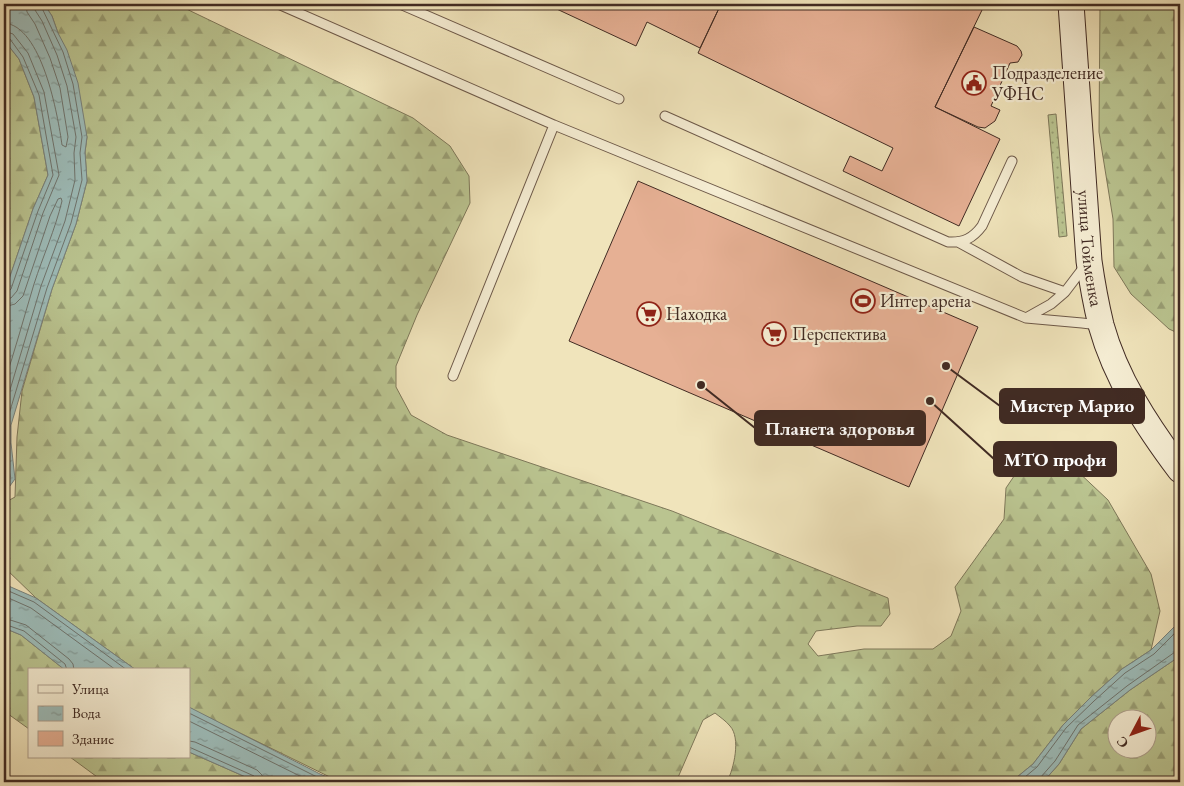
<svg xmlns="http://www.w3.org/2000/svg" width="1184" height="786" font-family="'EB Garamond',serif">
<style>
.grass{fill:url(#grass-dots);stroke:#7e785a}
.forest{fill:url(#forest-firs);stroke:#7e785a;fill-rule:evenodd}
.water{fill:url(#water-ripples);stroke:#78827d}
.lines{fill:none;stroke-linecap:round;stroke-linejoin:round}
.shore{stroke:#6f746e;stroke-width:1}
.building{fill:#e6b094;stroke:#412b23}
.lane-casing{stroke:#6d5949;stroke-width:11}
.secondary-casing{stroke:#412b23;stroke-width:27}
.lane{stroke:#f5edd3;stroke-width:9}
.secondary{stroke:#f5edd3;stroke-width:25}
.labels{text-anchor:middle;stroke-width:4.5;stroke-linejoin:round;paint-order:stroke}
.poi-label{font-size:18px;fill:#412b23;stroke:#f5edd3;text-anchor:start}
.street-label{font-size:18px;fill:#412b23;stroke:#f5edd3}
.leader{fill:none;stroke:#412b23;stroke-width:2}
.callout-dot{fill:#412b23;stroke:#f5edd3;stroke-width:2}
.callout{fill:#412b23;stroke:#412b23;stroke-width:2}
.callout-label{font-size:19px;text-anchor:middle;font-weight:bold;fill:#fff}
</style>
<defs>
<pattern id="grass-dots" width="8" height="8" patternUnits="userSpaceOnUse" patternTransform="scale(1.25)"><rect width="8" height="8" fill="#bac490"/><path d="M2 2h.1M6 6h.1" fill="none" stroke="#999f75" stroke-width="1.8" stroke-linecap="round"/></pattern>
<pattern id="forest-firs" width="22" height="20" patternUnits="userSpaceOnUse" patternTransform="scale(1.25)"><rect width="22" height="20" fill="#bac490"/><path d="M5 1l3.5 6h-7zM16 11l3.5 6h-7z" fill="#999f75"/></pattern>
<pattern id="water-ripples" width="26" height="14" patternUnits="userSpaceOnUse" patternTransform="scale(1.25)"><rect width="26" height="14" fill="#9dbcb9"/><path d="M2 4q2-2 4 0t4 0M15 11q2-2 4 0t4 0" fill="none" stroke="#829996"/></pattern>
</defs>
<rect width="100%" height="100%" fill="#f0e4bb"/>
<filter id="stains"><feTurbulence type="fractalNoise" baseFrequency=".004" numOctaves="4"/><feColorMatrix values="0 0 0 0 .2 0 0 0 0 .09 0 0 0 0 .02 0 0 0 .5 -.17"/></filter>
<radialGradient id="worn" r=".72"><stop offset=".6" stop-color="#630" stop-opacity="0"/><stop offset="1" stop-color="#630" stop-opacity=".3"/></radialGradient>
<path class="grass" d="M 1056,114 L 1067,236 L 1059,237 L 1048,115 Z"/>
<path class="forest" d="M 44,4 L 176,4 L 413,118 L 450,146 L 469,176 L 470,203 L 417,315 L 396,366 L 396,387 L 411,415 L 447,435 L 672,511 L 888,598 L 890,614 L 881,626 L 857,626 L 816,631 L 808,644 L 818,656 L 864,649 L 933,649 L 951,636 L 961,611 L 955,587 L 1004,519 L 1006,488 L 1027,457 L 1057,452 L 1108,500 L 1151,574 L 1160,611 L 1151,650 L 1122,669 L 1091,697 L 1063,725 L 1033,764 L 1011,782 L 727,782 C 734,768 741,738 730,726 C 726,721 720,717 715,713 L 703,720 L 676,782 L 340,782 L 195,711 L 189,707 L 189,670 L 136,670 L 36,598 L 4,567 L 4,503 L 15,497 L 17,437 L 22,391 L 52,289 L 76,224 L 87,181 L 85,152 L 87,137 L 58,33 L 52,16 Z
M 1100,4 L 1180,4 L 1180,334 L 1169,329 L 1131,294 L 1114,267 L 1113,219 L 1099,132 Z
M 4,40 L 19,59 L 34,97 L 48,175 L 33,209 L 4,294 Z
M 4,628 L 21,635 L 65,670 L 29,670 L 29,729 L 4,711 Z
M 1177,658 L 1180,658 L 1180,782 L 1043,782 L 1059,764 L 1081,729 L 1130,690 ZM 1116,718 L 1146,718 L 1146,748 L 1116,748 Z
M 189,752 L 257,782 L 104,782 L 70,757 L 189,757 Z"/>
<path class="water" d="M 4,4 L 44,4 L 52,16 L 58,33 L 67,50 L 78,83 L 87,137 L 85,152 L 87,181 L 76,224 L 52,289 L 11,425 L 11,443 L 15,479 L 4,494 L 4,294 L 33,209 L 48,175 L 34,97 L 19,59 L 4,40 Z
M 4,584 L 36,598 L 136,670 L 65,670 L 21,635 L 4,628 Z
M 1180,621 L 1180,654 L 1177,658 L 1130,690 L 1081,729 L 1059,764 L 1043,782 L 1011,782 L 1033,764 L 1063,725 L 1091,697 L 1122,669 L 1151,650 Z
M 189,707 L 320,774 L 340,782 L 257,782 L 189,752 Z"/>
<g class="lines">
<path class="shore" d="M 4,23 C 42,25 58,116 62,145 L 66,147 L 68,137 L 60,88 L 50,58 L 35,24 L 27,12 L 26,4
M 4,31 L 13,34 L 28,53 L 44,92 L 59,175 L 43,213 L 17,291 L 11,298 L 4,299
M 4,37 L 10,39 L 23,57 L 39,95 L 53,175 L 38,211 L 11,289 L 8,292 L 4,293
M 4,307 L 15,304 L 23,296 L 50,216 L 58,199 L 61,198 L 62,201 C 55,230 43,256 34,284 C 24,317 15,351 4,383
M 4,410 L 41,286 L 65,221 L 75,180 L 74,153 L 76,137 L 67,86 L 57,55 L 42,21 L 35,10 L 34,4
M 4,486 L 10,477 L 6,443 L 6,424 L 47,288 L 71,223 L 82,180 L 80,153 L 82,137 L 73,84 L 63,52 L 40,4
M 4,589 L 34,602 L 127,670
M 4,596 L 31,608 L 116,670
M 4,618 L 26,625 L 69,659 L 73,664 L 74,670
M 4,624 L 24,631 L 65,664 L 67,670
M 189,713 L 327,782
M 189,721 L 312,782
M 189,741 L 195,742 L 257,770 L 262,775 L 263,782
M 189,747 L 254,776 L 257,782
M 1019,782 L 1037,767 L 1066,728 L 1094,701 L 1125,673 L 1154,654 L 1180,628
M 1040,782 L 1040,778 L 1055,761 L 1078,725 L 1127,686 L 1175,652 L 1180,651"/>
</g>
<path class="building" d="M 546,4 L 721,4 L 700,48 L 647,22 L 636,46 Z
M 721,4 L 961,4 L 966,6 L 967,4 L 974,4 L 983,8 L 935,107 L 1000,139 L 959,226 L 843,171 L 850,156 L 882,171 L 893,148 L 698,53 Z
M 974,27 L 1017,46 L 1021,51 L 1022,55 L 1018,62 L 1010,63 L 991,106 L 1000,110 L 995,121 L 985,128 L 978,127 L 935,107 Z
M 638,181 L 978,327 L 909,487 L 569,341 Z"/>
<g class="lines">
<g class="lane-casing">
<path id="lane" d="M 278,4 L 554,125 L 1026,318 L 1082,323 L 1099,325
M 400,4 L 619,99
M 665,116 L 948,242 C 964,243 973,238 982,226 L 1012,161
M 958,242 L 1022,277 L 1065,292
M 1026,318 L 1051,304 L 1065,292 L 1084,267
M 453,376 L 554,125"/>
</g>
<g class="secondary-casing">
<g id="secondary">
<path id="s1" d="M 1071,4 L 1089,261 C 1092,282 1096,304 1101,325 C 1116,379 1147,426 1180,470"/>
</g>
</g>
<use href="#lane" class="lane"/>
<use href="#secondary" class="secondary"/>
</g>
<defs>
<g id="civic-ring" transform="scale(1.25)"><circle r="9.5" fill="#f5edd3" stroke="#8f2418" stroke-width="1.5"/><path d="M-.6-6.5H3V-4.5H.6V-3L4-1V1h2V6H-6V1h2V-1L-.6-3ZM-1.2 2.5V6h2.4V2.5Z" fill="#8f2418"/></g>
<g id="stadium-ring" transform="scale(1.25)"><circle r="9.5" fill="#f5edd3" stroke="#8f2418" stroke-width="1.5"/><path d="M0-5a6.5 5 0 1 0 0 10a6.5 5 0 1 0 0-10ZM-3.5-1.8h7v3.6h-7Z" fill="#8f2418"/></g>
<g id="supermarket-ring" transform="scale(1.25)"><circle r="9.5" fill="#f5edd3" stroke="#8f2418" stroke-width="1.5"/><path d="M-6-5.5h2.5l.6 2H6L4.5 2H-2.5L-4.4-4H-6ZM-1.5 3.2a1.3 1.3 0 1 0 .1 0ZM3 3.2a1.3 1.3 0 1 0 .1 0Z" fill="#8f2418"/></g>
</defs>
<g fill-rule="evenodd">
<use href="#civic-ring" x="974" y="83"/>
<use href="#stadium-ring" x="863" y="301"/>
<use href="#supermarket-ring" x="649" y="314"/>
<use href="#supermarket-ring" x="774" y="334"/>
</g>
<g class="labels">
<g class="poi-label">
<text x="992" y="79">Подразделение<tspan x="992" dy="21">УФНС</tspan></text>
<text x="880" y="307">Интер арена</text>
<text x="666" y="320">Находка</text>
<text x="792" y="340">Перспектива</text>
</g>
<g class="street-label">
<text dy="6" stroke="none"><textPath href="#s1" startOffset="245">улица Тойменка</textPath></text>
</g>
</g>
<path class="leader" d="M946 366L1000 406M701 385L755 428M930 401L994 459"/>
<g class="callout-dot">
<circle cx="946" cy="366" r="5"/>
<circle cx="701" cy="385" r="5"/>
<circle cx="930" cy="401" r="5"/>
</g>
<g class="callout">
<rect x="1000" y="389" width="144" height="34" rx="5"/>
<rect x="755" y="411" width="170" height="34" rx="5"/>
<rect x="994" y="442" width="122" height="34" rx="5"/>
</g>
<g class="callout-label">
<text x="1072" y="412">Мистер Марио</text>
<text x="840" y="435">Планета здоровья</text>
<text x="1055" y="466">МТО профи</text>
</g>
<rect width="1184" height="786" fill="none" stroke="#f0e4bb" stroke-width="20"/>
<rect x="5" y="5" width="1174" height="776" fill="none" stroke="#412b23" stroke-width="2.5"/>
<rect x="10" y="10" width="1164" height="766" fill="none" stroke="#412b23"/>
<rect x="28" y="668" width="162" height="90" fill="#f5edd3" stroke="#ad9f8d"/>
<rect x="38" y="685" width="25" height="8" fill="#f5edd3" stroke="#ad9f8d"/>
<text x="72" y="694" font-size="15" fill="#412b23">Улица</text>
<rect x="38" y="706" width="25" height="15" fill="url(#water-ripples)" stroke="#ad9f8d"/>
<text x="72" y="718" font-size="15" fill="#412b23">Вода</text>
<rect x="38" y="731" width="25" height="15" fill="#e6b094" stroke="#ad9f8d"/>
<text x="72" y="744" font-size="15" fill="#412b23">Здание</text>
<g transform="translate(1132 734) rotate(229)"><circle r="24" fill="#f5edd3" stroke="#ad9f8d"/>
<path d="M0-4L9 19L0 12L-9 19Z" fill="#8f2418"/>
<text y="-8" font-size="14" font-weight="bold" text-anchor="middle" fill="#412b23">С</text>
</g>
<rect width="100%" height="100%" filter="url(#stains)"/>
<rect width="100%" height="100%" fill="url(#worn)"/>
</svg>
